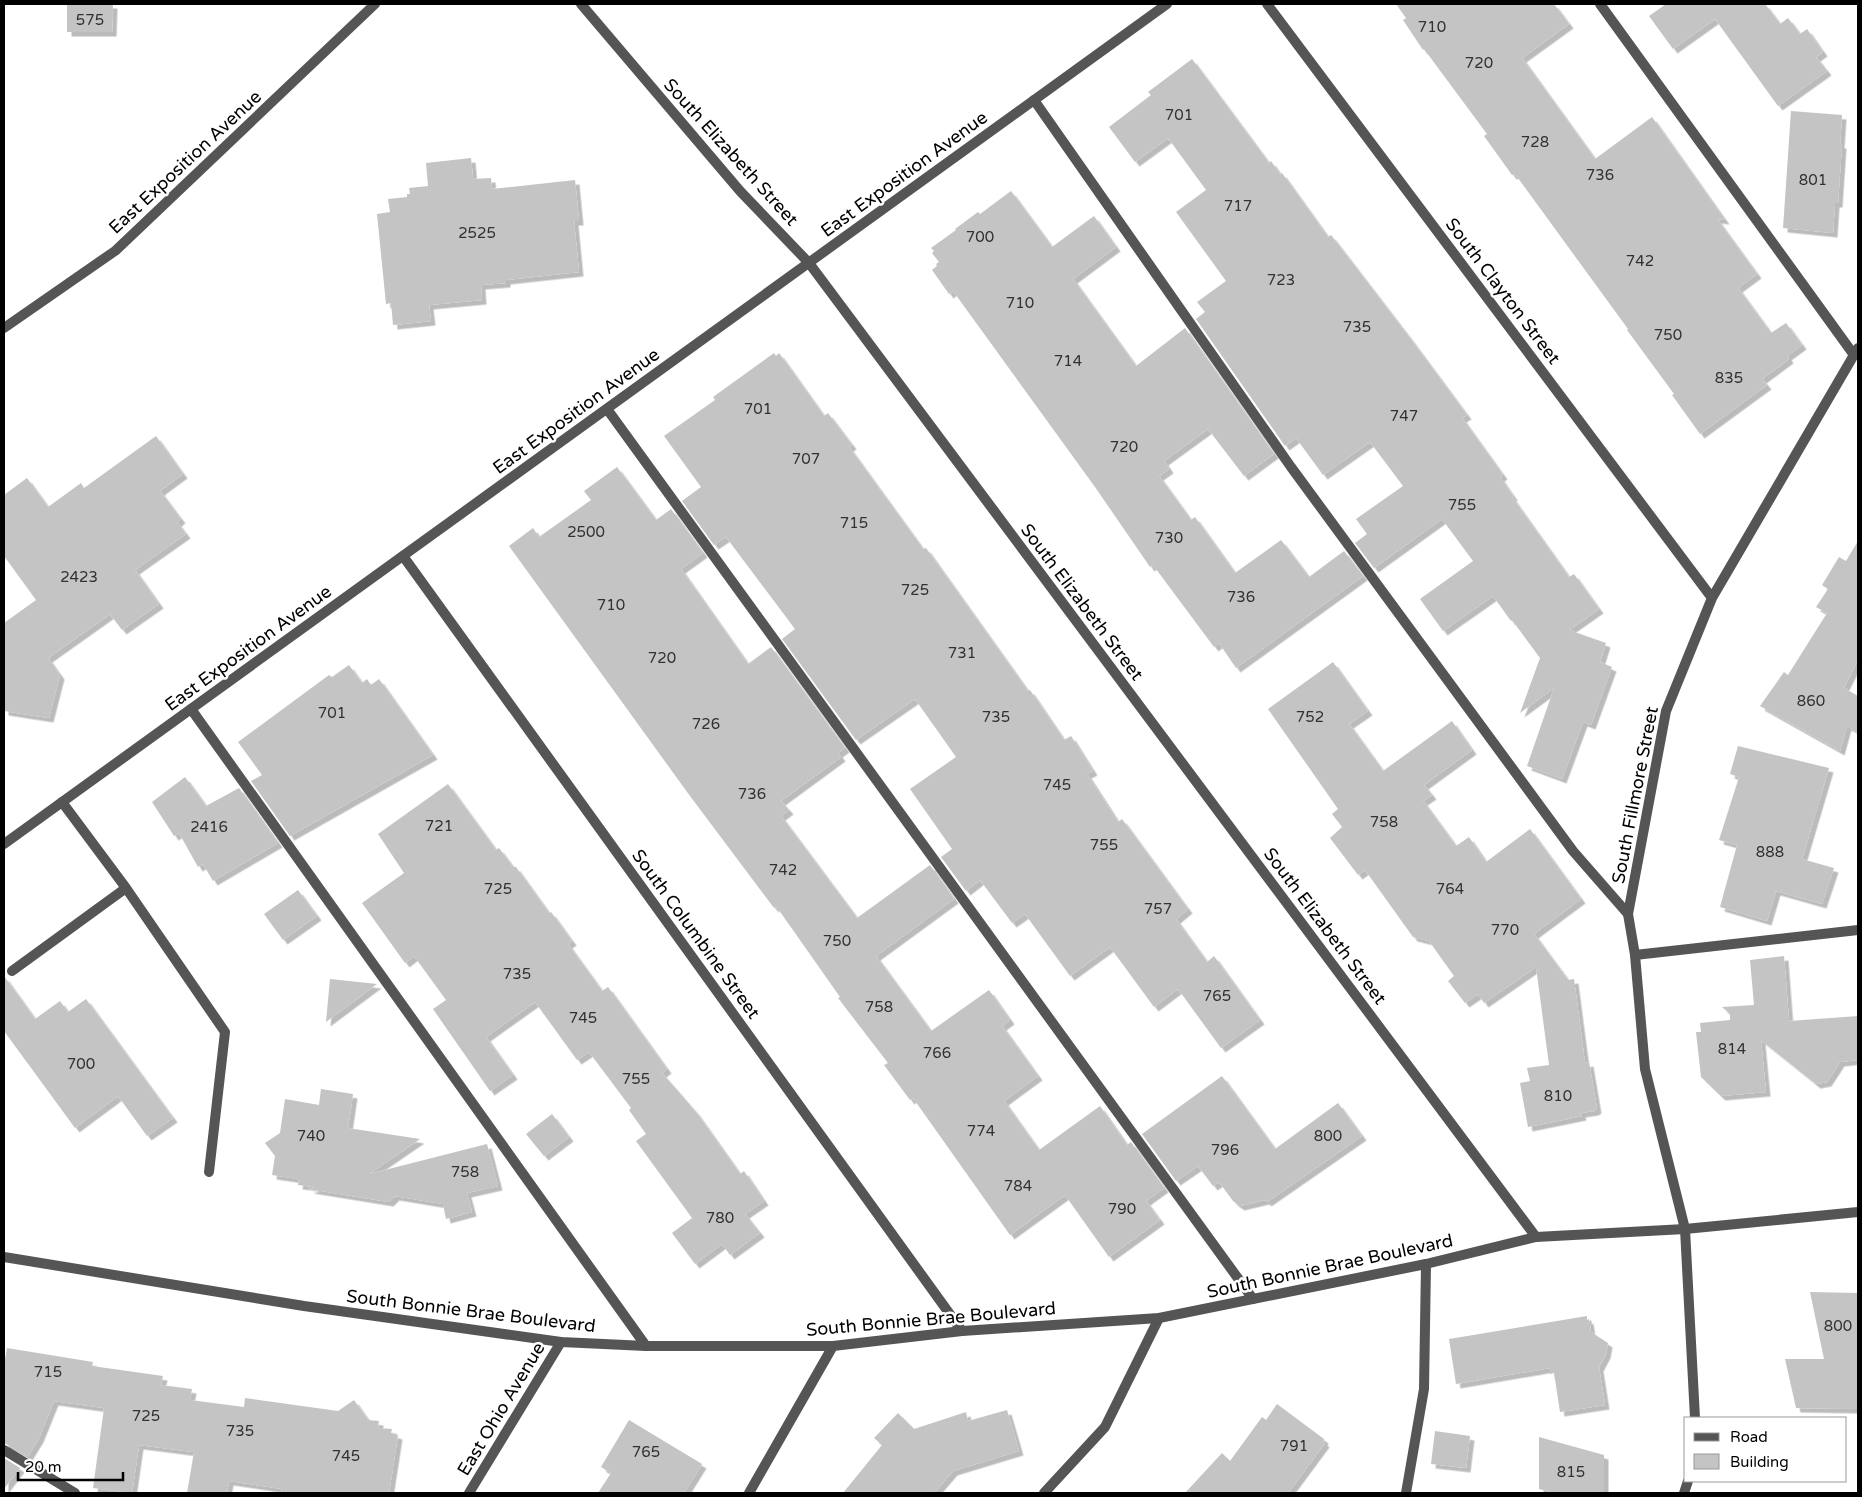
<svg xmlns="http://www.w3.org/2000/svg" width="1862" height="1497" font-family="'Varela Round',sans-serif">
<style>
.building{fill:#c4c4c4;filter:url(#shadow)}
.lines{fill:none;stroke-linecap:round;stroke-linejoin:round}
.service{stroke:#555;stroke-width:10}
.minor{stroke:#555;stroke-width:10}
.tertiary{stroke:#555;stroke-width:10}
.labels{text-anchor:middle;stroke-width:5;stroke-linejoin:round;paint-order:stroke}
.number-label{font-size:15px;fill:#313131}
.street-label{font-size:18px;fill:#000;stroke:#fff}
</style>
<defs>
<filter id="shadow"><feDropShadow dx="4.5" dy="4.5" stdDeviation="0" flood-color="#0004"/></filter>
</defs>
<rect width="100%" height="100%" fill="#fff"/>
<path class="building" d="M 67,4 L 113,4 L 112,32 L 67,32 Z
M 1396,4 L 1554,4 L 1569,24 L 1522,58 L 1595,159 L 1652,117 L 1725,220 L 1717,219 L 1757,274 L 1738,288 L 1771,333 L 1786,323 L 1802,345 L 1787,356 L 1789,359 L 1762,379 L 1767,385 L 1700,434 L 1672,395 L 1674,394 L 1627,330 L 1628,329 L 1515,174 L 1512,175 L 1484,136 L 1487,134 L 1424,49 L 1423,50 L 1403,20 L 1406,18 Z
M 1666,4 L 1765,4 L 1780,24 L 1788,18 L 1800,34 L 1807,29 L 1823,52 L 1816,57 L 1827,71 L 1778,106 L 1715,19 L 1673,49 L 1649,16 Z
M 1192,59 L 1269,163 L 1271,161 L 1280,174 L 1282,173 L 1328,237 L 1331,235 L 1410,338 L 1467,415 L 1462,418 L 1503,475 L 1500,477 L 1513,496 L 1512,497 L 1569,577 L 1574,574 L 1599,609 L 1569,630 L 1606,643 L 1600,662 L 1612,667 L 1591,725 L 1583,722 L 1562,779 L 1527,766 L 1554,688 L 1520,713 L 1540,658 L 1512,620 L 1511,621 L 1493,596 L 1443,631 L 1420,599 L 1473,561 L 1442,519 L 1374,568 L 1355,543 L 1367,534 L 1356,519 L 1403,486 L 1370,442 L 1323,475 L 1296,438 L 1285,446 L 1196,319 L 1205,312 L 1197,302 L 1226,281 L 1176,212 L 1206,190 L 1168,138 L 1135,162 L 1109,127 L 1151,95 L 1148,92 Z
M 1791,111 L 1842,115 L 1840,144 L 1842,144 L 1838,203 L 1835,203 L 1833,233 L 1783,228 Z
M 471,158 L 473,179 L 491,178 L 492,189 L 575,180 L 579,221 L 574,221 L 579,272 L 506,280 L 506,283 L 481,285 L 482,300 L 429,305 L 431,321 L 393,325 L 391,303 L 386,304 L 377,214 L 390,212 L 388,199 L 407,197 L 407,194 L 410,194 L 409,188 L 428,186 L 426,163 Z
M 1011,191 L 1052,247 L 1094,216 L 1116,247 L 1073,279 L 1136,366 L 1185,328 L 1274,454 L 1244,476 L 1208,429 L 1164,461 L 1169,469 L 1159,476 L 1191,520 L 1195,517 L 1235,573 L 1281,540 L 1309,577 L 1344,551 L 1363,576 L 1236,668 L 1219,643 L 1214,647 L 1153,565 L 1150,567 L 1095,487 L 953,291 L 949,294 L 932,270 L 937,266 L 936,264 L 939,262 L 932,253 L 934,251 L 931,248 L 956,230 L 955,229 L 978,212 L 980,214 Z
M 774,353 L 776,356 L 779,353 L 824,416 L 828,413 L 852,445 L 849,447 L 923,549 L 926,548 L 1028,691 L 1030,690 L 1064,740 L 1071,736 L 1093,771 L 1087,774 L 1118,822 L 1122,819 L 1188,909 L 1176,919 L 1207,962 L 1214,956 L 1260,1020 L 1221,1048 L 1178,989 L 1154,1007 L 1110,947 L 1070,976 L 1025,914 L 1012,923 L 980,880 L 966,891 L 941,857 L 952,849 L 910,789 L 956,757 L 915,699 L 856,740 L 782,639 L 795,629 L 726,537 L 714,545 L 682,501 L 701,487 L 664,436 L 715,400 L 713,397 Z
M 156,436 L 183,474 L 160,491 L 181,519 L 177,522 L 186,534 L 135,570 L 159,604 L 122,630 L 110,614 L 48,658 L 60,675 L 49,718 L 4,711 L 4,623 L 36,600 L 4,556 L 4,495 L 27,478 L 48,507 L 81,483 L 84,488 Z
M 617,467 L 656,520 L 671,509 L 703,553 L 681,569 L 748,664 L 771,647 L 845,748 L 838,753 L 841,757 L 781,801 L 789,810 L 781,816 L 857,918 L 930,865 L 954,899 L 876,956 L 931,1031 L 989,990 L 1010,1020 L 1002,1026 L 1038,1076 L 1004,1101 L 1039,1150 L 1100,1106 L 1127,1145 L 1131,1142 L 1164,1188 L 1146,1201 L 1160,1220 L 1109,1257 L 1065,1195 L 1010,1235 L 913,1098 L 910,1100 L 884,1065 L 888,1063 L 838,998 L 840,997 L 776,906 L 774,908 L 690,796 L 509,546 L 533,528 L 539,537 L 591,500 L 584,491 Z
M 1858,541 L 1858,660 L 1844,688 L 1858,696 L 1858,732 L 1847,726 L 1840,751 L 1760,706 L 1784,672 L 1788,675 L 1827,613 L 1816,607 L 1828,589 L 1822,585 L 1839,557 L 1846,561 Z
M 1333,662 L 1368,711 L 1349,724 L 1383,771 L 1452,721 L 1472,750 L 1424,785 L 1432,795 L 1423,801 L 1456,846 L 1469,837 L 1486,862 L 1530,829 L 1581,899 L 1534,934 L 1568,980 L 1574,979 L 1585,1063 L 1589,1062 L 1597,1109 L 1594,1111 L 1581,1113 L 1582,1116 L 1528,1127 L 1520,1083 L 1530,1081 L 1527,1068 L 1549,1065 L 1536,967 L 1484,1003 L 1478,994 L 1465,1003 L 1448,981 L 1454,976 L 1429,941 L 1413,937 L 1365,870 L 1358,875 L 1330,838 L 1342,827 L 1332,814 L 1338,809 L 1268,709 Z
M 349,665 L 362,683 L 367,679 L 371,685 L 379,679 L 433,755 L 290,836 L 251,781 L 262,775 L 238,742 L 329,675 L 332,677 Z
M 1738,746 L 1829,768 L 1802,859 L 1834,868 L 1822,904 L 1776,891 L 1767,921 L 1720,907 L 1737,845 L 1719,840 L 1739,777 L 1730,774 Z
M 185,777 L 206,806 L 239,788 L 278,843 L 213,881 L 203,864 L 198,867 L 179,833 L 174,836 L 152,802 Z
M 448,784 L 496,850 L 499,848 L 513,867 L 516,867 L 549,913 L 551,912 L 572,941 L 568,944 L 602,991 L 608,987 L 667,1069 L 662,1073 L 696,1112 L 740,1174 L 744,1171 L 764,1201 L 745,1214 L 760,1233 L 730,1255 L 722,1244 L 695,1264 L 672,1233 L 692,1218 L 636,1141 L 646,1134 L 629,1110 L 631,1108 L 589,1052 L 577,1060 L 535,1002 L 486,1037 L 513,1075 L 490,1091 L 433,1009 L 446,1000 L 414,956 L 405,963 L 362,903 L 404,873 L 378,834 Z
M 298,890 L 317,916 L 283,940 L 264,914 Z
M 1784,956 L 1789,1021 L 1858,1016 L 1858,1060 L 1840,1062 L 1827,1082 L 1816,1084 L 1761,1040 L 1766,1092 L 1721,1096 L 1701,1077 L 1696,1032 L 1701,1032 L 1700,1023 L 1730,1020 L 1730,1014 L 1722,1007 L 1754,1005 L 1750,960 Z
M 4,976 L 35,1019 L 60,1001 L 68,1012 L 86,999 L 173,1118 L 147,1136 L 118,1096 L 75,1128 L 4,1031 Z
M 330,979 L 377,984 L 326,1022 Z
M 1222,1076 L 1275,1149 L 1338,1103 L 1362,1136 L 1267,1202 L 1265,1200 L 1240,1206 L 1233,1201 L 1219,1182 L 1213,1186 L 1198,1166 L 1176,1181 L 1142,1134 Z
M 321,1089 L 353,1094 L 348,1128 L 420,1139 L 369,1174 L 487,1144 L 498,1186 L 467,1193 L 472,1212 L 446,1219 L 443,1204 L 395,1196 L 389,1202 L 309,1189 L 315,1187 L 298,1185 L 299,1179 L 272,1175 L 275,1156 L 265,1143 L 280,1133 L 285,1099 L 319,1105 Z
M 552,1114 L 569,1137 L 544,1156 L 526,1134 Z
M 1810,1292 L 1858,1293 L 1858,1409 L 1796,1408 L 1785,1359 L 1824,1359 Z
M 1587,1316 L 1587,1320 L 1589,1319 L 1591,1332 L 1608,1343 L 1606,1354 L 1599,1367 L 1605,1405 L 1560,1412 L 1554,1373 L 1550,1374 L 1550,1368 L 1456,1384 L 1449,1339 Z
M 7,1348 L 93,1362 L 92,1366 L 163,1376 L 161,1385 L 192,1389 L 190,1400 L 244,1407 L 245,1398 L 338,1411 L 354,1400 L 368,1420 L 379,1421 L 378,1428 L 392,1429 L 391,1433 L 398,1435 L 389,1493 L 281,1493 L 282,1489 L 229,1481 L 227,1493 L 187,1493 L 194,1452 L 139,1445 L 132,1493 L 93,1488 L 104,1408 L 54,1401 L 39,1438 L 28,1456 L 4,1443 L 4,1366 Z
M 1277,1404 L 1324,1439 L 1323,1441 L 1325,1443 L 1288,1493 L 1185,1493 L 1222,1453 L 1230,1461 L 1262,1417 L 1266,1420 Z
M 1007,1410 L 1019,1451 L 953,1471 L 934,1493 L 843,1493 L 882,1445 L 874,1438 L 898,1413 L 914,1429 L 966,1412 L 968,1421 Z
M 629,1420 L 702,1464 L 684,1493 L 598,1493 L 611,1473 L 601,1467 Z
M 1435,1431 L 1470,1436 L 1466,1468 L 1431,1464 Z
M 1539,1437 L 1604,1455 L 1604,1493 L 1555,1493 L 1539,1489 Z
M 4,1458 L 20,1468 L 4,1489 Z"/>
<g class="lines">
<path class="service" d="M 1600,4 L 1854,355
M 1034,100 L 1291,467 L 1573,851 L 1628,914
M 607,409 L 1253,1299
M 191,709 L 646,1346
M 62,802 L 126,888 L 225,1032 L 209,1172
M 1635,955 L 1858,930
M 12,971 L 126,888
M 4,1450 L 75,1493
M 749,1493 L 833,1346
M 1406,1493 L 1424,1389 L 1426,1264"/>
<path class="minor" d="M 581,4 L 740,191 L 809,263 L 1536,1237
M 1267,4 L 1712,598
M 4,328 L 115,251 L 375,4
M 403,556 L 962,1331
M 1695,1418 L 1685,1229 L 1645,1069 L 1635,955 L 1628,914 L 1666,711 L 1712,598 L 1858,348
M 469,1493 L 561,1342
M 1044,1493 L 1105,1427 L 1159,1318
M 1684,1493 L 1688,1481"/>
<path class="tertiary" d="M 4,844 L 1167,4
M 4,1257 L 304,1306 L 561,1342 L 646,1346 L 833,1346 L 962,1331 L 1159,1318 L 1426,1264 L 1536,1237 L 1685,1229 L 1858,1212"/>
</g>
<g class="labels">
<g class="number-label">
<text x="90" y="25">575</text>
<text x="1432" y="32">710</text>
<text x="1479" y="68">720</text>
<text x="1179" y="120">701</text>
<text x="1535" y="147">728</text>
<text x="1600" y="180">736</text>
<text x="1813" y="185">801</text>
<text x="1238" y="211">717</text>
<text x="477" y="238">2525</text>
<text x="980" y="242">700</text>
<text x="1640" y="266">742</text>
<text x="1281" y="285">723</text>
<text x="1020" y="308">710</text>
<text x="1357" y="332">735</text>
<text x="1668" y="340">750</text>
<text x="1068" y="366">714</text>
<text x="1729" y="383">835</text>
<text x="758" y="414">701</text>
<text x="1404" y="421">747</text>
<text x="1124" y="452">720</text>
<text x="806" y="464">707</text>
<text x="1462" y="510">755</text>
<text x="854" y="528">715</text>
<text x="586" y="537">2500</text>
<text x="1169" y="543">730</text>
<text x="79" y="582">2423</text>
<text x="915" y="595">725</text>
<text x="1241" y="602">736</text>
<text x="611" y="610">710</text>
<text x="962" y="658">731</text>
<text x="662" y="663">720</text>
<text x="1811" y="706">860</text>
<text x="332" y="718">701</text>
<text x="996" y="722">735</text>
<text x="1310" y="722">752</text>
<text x="706" y="729">726</text>
<text x="1057" y="790">745</text>
<text x="752" y="799">736</text>
<text x="1384" y="827">758</text>
<text x="439" y="831">721</text>
<text x="209" y="832">2416</text>
<text x="1104" y="850">755</text>
<text x="1770" y="857">888</text>
<text x="783" y="875">742</text>
<text x="498" y="894">725</text>
<text x="1450" y="894">764</text>
<text x="1158" y="914">757</text>
<text x="1505" y="935">770</text>
<text x="837" y="946">750</text>
<text x="517" y="979">735</text>
<text x="1217" y="1001">765</text>
<text x="879" y="1012">758</text>
<text x="583" y="1023">745</text>
<text x="1732" y="1054">814</text>
<text x="937" y="1058">766</text>
<text x="81" y="1069">700</text>
<text x="636" y="1084">755</text>
<text x="1558" y="1101">810</text>
<text x="981" y="1136">774</text>
<text x="311" y="1141">740</text>
<text x="1328" y="1141">800</text>
<text x="1225" y="1155">796</text>
<text x="465" y="1177">758</text>
<text x="1018" y="1191">784</text>
<text x="1122" y="1214">790</text>
<text x="720" y="1223">780</text>
<text x="1838" y="1331">800</text>
<text x="48" y="1377">715</text>
<text x="146" y="1421">725</text>
<text x="240" y="1436">735</text>
<text x="1294" y="1451">791</text>
<text x="646" y="1457">765</text>
<text x="346" y="1461">745</text>
<text x="1571" y="1477">815</text>
</g>
<g class="street-label">
<text transform="translate(731 152) rotate(48)" y="6">South Elizabeth Street</text>
<text transform="translate(185 162) rotate(-43)" y="6">East Exposition Avenue</text>
<text transform="translate(904 174) rotate(-36)" y="6">East Exposition Avenue</text>
<text transform="translate(1503 291) rotate(53)" y="6">South Clayton Street</text>
<text transform="translate(576 411) rotate(-36)" y="6">East Exposition Avenue</text>
<text transform="translate(1082 602) rotate(53)" y="6">South Elizabeth Street</text>
<text transform="translate(248 648) rotate(-36)" y="6">East Exposition Avenue</text>
<text transform="translate(1635 795) rotate(-79)" y="6">South Fillmore Street</text>
<text transform="translate(1325 926) rotate(53)" y="6">South Elizabeth Street</text>
<text transform="translate(696 934) rotate(54)" y="6">South Columbine Street</text>
<text transform="translate(1330 1266) rotate(-12)" y="6">South Bonnie Brae Boulevard</text>
<text transform="translate(471 1311) rotate(7)" y="6">South Bonnie Brae Boulevard</text>
<text transform="translate(931 1319) rotate(-5)" y="6">South Bonnie Brae Boulevard</text>
<text transform="translate(501 1409) rotate(-59)" y="6">East Ohio Avenue</text>
</g>
</g>
<rect width="1862" height="1497" fill="none" stroke="#000000" stroke-width="10"/>
<rect x="1684" y="1417" width="162" height="65" fill="#ffffff" stroke="#999999"/>
<rect x="1694" y="1433" width="25" height="8" fill="#555555" stroke="#999999"/>
<text x="1730" y="1442" font-size="15" fill="#000000">Road</text>
<rect x="1694" y="1454" width="25" height="15" fill="#c4c4c4" stroke="#999999"/>
<text x="1730" y="1467" font-size="15" fill="#000000">Building</text>
<path d="M18 1472v8h105v-8" fill="none" stroke="#000000" stroke-width="2.5"/>
<text x="25" y="1472" font-size="15" fill="#000000" stroke="#ffffff" stroke-width="4" paint-order="stroke">20 m</text>
</svg>
